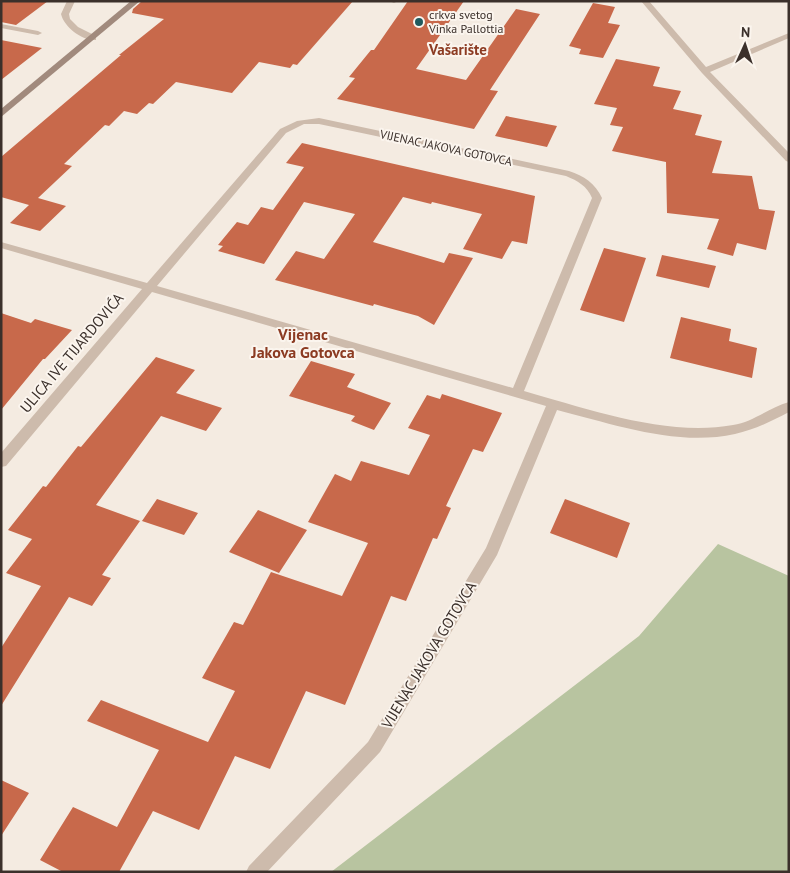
<svg xmlns="http://www.w3.org/2000/svg" width="790" height="873" font-family="'PT Sans',sans-serif">
<style>
.green{fill:#b8c4a0}
.building{fill:#c8694b}
.lines{fill:none;stroke-linecap:round;stroke-linejoin:round}
.lane{fill:#cdbbac;fill-rule:evenodd}
.street{fill:#cdbbac;fill-rule:evenodd}
.secondary{fill:#a18a7d;fill-rule:evenodd}
.poi-dot{fill:#1f5a5e;stroke:#fbf5ee;stroke-width:2}
.labels{text-anchor:middle;stroke-width:4;stroke-linejoin:round;paint-order:stroke}
.far-poi-label{font-size:12px;fill:#3b302b;stroke:#fbf5ee;text-anchor:start}
.far-street-label{font-size:12px;fill:#3b302b;stroke:#fbf5ee}
.far-quarter-label{font-size:15px;font-weight:bold;fill:#8c3b22;stroke:#fbf5ee}
.street-label{font-size:15px;fill:#3b302b;stroke:#fbf5ee}
.neighbourhood-label{font-size:16px;font-weight:bold;fill:#8c3b22;stroke:#fbf5ee}
</style>
<rect width="100%" height="100%" fill="#f4ebe1"/>
<path class="green" d="M 718,544 L 789,576 L 789,872 L 331,872 L 639,636 Z"/>
<path class="building" d="M 1,1 L 48,1 L 16,25 L 1,22 Z
M 142,1 L 353,1 L 297,65 L 293,64 L 290,68 L 259,62 L 232,93 L 176,82 L 153,104 L 149,103 L 137,114 L 124,111 L 109,126 L 105,125 L 64,164 L 72,166 L 38,198 L 66,206 L 40,231 L 10,223 L 29,205 L 1,197 L 1,157 L 121,55 L 119,55 L 164,19 L 132,13 L 133,9 Z
M 408,1 L 464,1 L 416,69 L 466,80 L 516,9 L 540,14 L 490,90 L 498,91 L 474,129 L 337,99 L 355,78 L 349,77 L 371,50 L 374,50 Z
M 593,3 L 615,7 L 608,23 L 620,25 L 603,58 L 579,54 L 581,49 L 569,46 Z
M 1,40 L 42,48 L 1,80 Z
M 616,59 L 660,67 L 653,86 L 681,91 L 673,109 L 702,115 L 695,135 L 722,141 L 712,173 L 752,176 L 759,209 L 775,211 L 766,250 L 737,243 L 733,256 L 707,249 L 719,219 L 667,213 L 666,162 L 612,151 L 623,127 L 610,125 L 617,108 L 594,104 Z
M 506,116 L 557,126 L 547,147 L 495,136 Z
M 302,143 L 535,196 L 527,244 L 512,241 L 502,259 L 463,249 L 482,214 L 432,202 L 431,204 L 403,197 L 373,242 L 444,263 L 449,253 L 473,258 L 434,325 L 418,316 L 374,304 L 373,306 L 275,280 L 296,251 L 324,259 L 355,214 L 304,202 L 264,264 L 218,251 L 223,246 L 218,245 L 237,222 L 248,225 L 261,207 L 273,210 L 304,167 L 286,163 Z
M 604,248 L 646,258 L 624,322 L 580,310 Z
M 662,255 L 716,266 L 709,288 L 656,276 Z
M 1,313 L 31,323 L 35,319 L 72,330 L 45,359 L 43,359 L 1,410 Z
M 681,317 L 731,329 L 729,341 L 757,348 L 752,378 L 670,358 Z
M 156,357 L 195,370 L 176,393 L 222,408 L 206,431 L 161,416 L 96,505 L 140,521 L 102,575 L 111,578 L 92,606 L 69,597 L 1,706 L 1,648 L 41,586 L 6,573 L 32,539 L 8,530 L 43,486 L 46,487 L 78,446 L 81,447 Z
M 311,361 L 355,374 L 347,387 L 391,403 L 374,430 L 351,421 L 355,416 L 289,396 Z
M 442,394 L 502,413 L 483,452 L 473,449 L 446,506 L 451,508 L 437,539 L 433,538 L 406,601 L 391,596 L 345,705 L 306,691 L 270,769 L 235,756 L 199,830 L 153,811 L 119,872 L 63,872 L 40,860 L 73,807 L 117,827 L 159,750 L 87,721 L 101,700 L 208,742 L 235,691 L 202,678 L 234,622 L 243,625 L 271,572 L 342,596 L 368,543 L 308,522 L 335,474 L 351,481 L 361,461 L 409,475 L 430,435 L 408,428 L 427,395 L 440,399 Z
M 157,499 L 198,513 L 184,535 L 142,521 Z
M 565,499 L 630,523 L 617,558 L 550,533 Z
M 258,510 L 307,530 L 279,573 L 229,552 Z
M 1,780 L 29,793 L 1,836 Z"/>
<g class="lines">
<path class="lane" d="M 67,1 L 75,1 L 69,14 L 70,19 L 78,27 L 96,36 L 96,40 C 82,41 64,27 61,14 Z
M 1,24 L 38,31 L 42,33 L 38,35 L 1,28 Z"/>
<path class="street" d="M 389,1 L 398,1 L 394,3 Z
M 641,1 L 649,1 L 706,67 L 789,33 L 789,38 L 710,72 L 789,153 L 789,162 L 786,161 L 702,73 Z
M 319,118 L 569,171 C 584,176 595,183 602,198 L 524,391 C 588,409 666,437 733,425 C 753,422 770,407 789,402 L 789,412 C 772,421 754,430 735,434 C 677,447 613,424 557,410 L 497,555 L 380,752 L 267,872 L 246,872 L 249,866 L 368,742 L 486,548 L 546,406 L 152,292 L 6,466 L 1,467 L 1,453 L 142,289 L 1,248 L 1,242 L 147,283 L 280,129 L 297,121 ZM 304,124 L 319,124 L 566,176 C 578,181 587,186 592,198 L 513,388 L 157,286 L 286,133 Z"/>
<path class="secondary" d="M 131,1 L 140,1 L 1,117 L 1,109 Z"/>
</g>
<circle class="poi-dot" cx="419" cy="22" r="5"/>
<g class="labels">
<g class="far-poi-label">
<text x="429" y="19">crkva svetog<tspan x="429" dy="14">Vinka Pallottia</tspan></text>
</g>
<g class="far-street-label">
<text transform="translate(446 148) rotate(12)" y="4">VIJENAC JAKOVA GOTOVCA</text>
</g>
<g class="far-quarter-label">
<text x="458" y="55">Vašarište</text>
</g>
<g class="street-label">
<text transform="translate(72 353) rotate(-50)" y="5">ULICA IVE TIJARDOVIĆA</text>
<text transform="translate(429 655) rotate(-59)" y="5">VIJENAC JAKOVA GOTOVCA</text>
</g>
<g class="neighbourhood-label">
<text x="303" y="340">Vijenac<tspan x="303" dy="18">Jakova Gotovca</tspan></text>
</g>
</g>
<rect width="790" height="873" fill="none" stroke="#3b302b" stroke-width="5"/>
<g transform="translate(745 45) rotate(3)" stroke="#fbf5ee" stroke-width="4" paint-order="stroke">
<path d="M0-4L9 19L0 12L-9 19Z" fill="#3b302b"/>
<text y="-8" font-size="14" font-weight="bold" text-anchor="middle" fill="#3b302b">N</text>
</g>
</svg>
